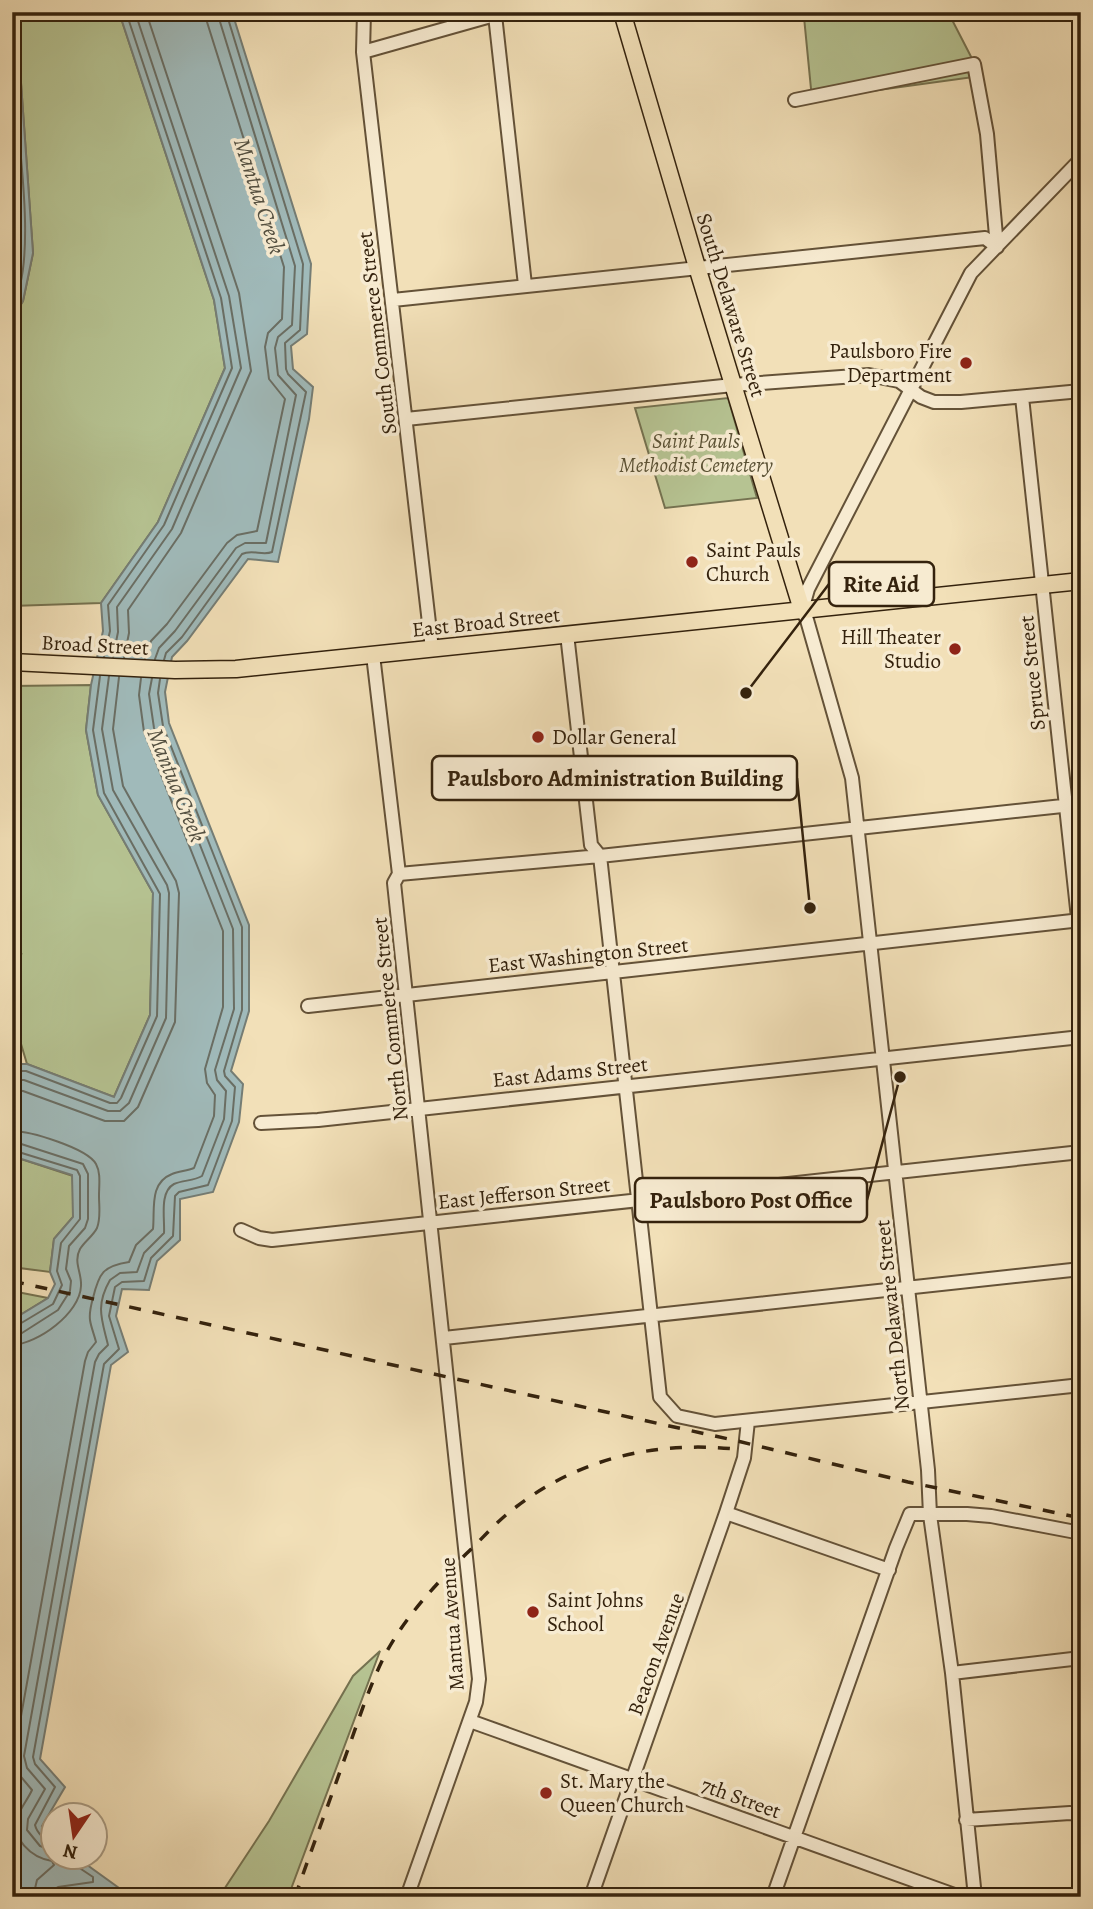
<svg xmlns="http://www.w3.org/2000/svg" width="1093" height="1909" font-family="Alegreya,serif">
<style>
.green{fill:#b6c392;stroke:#757250;stroke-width:2}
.water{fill:#a0baba;stroke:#757d75;stroke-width:2}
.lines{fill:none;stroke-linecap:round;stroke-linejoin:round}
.shore{stroke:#6a6e64;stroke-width:2}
.minor-casing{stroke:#645238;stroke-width:16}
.major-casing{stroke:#34220d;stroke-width:19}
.minor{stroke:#f7ebd1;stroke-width:12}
.major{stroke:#f2e0b8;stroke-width:16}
.rail{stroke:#34220d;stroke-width:3.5;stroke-dasharray:12 12;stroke-linecap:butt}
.poi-dot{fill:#8f2418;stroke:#f7ebd1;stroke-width:2.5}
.labels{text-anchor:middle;stroke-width:7;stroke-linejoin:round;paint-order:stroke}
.street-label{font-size:21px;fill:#34220d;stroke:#f7ebd1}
.poi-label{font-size:21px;fill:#34220d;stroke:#f7ebd1;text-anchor:start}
.park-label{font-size:21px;font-style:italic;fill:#5b5235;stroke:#f7ebd1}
.water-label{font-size:23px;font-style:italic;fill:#545041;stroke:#f7ebd1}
.leader{fill:none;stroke:#34220d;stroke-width:2.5}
.callout-dot{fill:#34220d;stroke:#f7ebd1;stroke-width:2.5}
.callout{fill:#f7ebd1;stroke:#34220d;stroke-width:2.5}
.callout-label{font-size:23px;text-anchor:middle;font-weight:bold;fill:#34220d}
</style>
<rect width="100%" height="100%" fill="#f2e0b8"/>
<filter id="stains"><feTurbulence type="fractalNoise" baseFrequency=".00286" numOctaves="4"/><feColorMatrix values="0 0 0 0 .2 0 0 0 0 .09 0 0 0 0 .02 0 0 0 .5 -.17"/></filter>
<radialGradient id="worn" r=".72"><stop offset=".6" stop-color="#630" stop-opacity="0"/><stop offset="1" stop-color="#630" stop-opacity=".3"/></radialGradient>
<path class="green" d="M 21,12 L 119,12 L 214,300 L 225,368 L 158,522 L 101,603 L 12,606 L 12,318 L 23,301 L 33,253 L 21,83 Z
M 821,12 L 948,12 L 981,76 L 812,99 L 804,17 L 821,14 Z
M 728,398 L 757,498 L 665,508 L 635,408 Z
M 91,685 L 86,730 L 98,795 L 153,893 L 150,1015 L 114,1097 L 27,1064 L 12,1014 L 12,989 L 21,955 L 12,960 L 12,686 Z
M 12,1156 L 73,1176 L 73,1217 L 54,1239 L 50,1272 L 12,1267 Z
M 12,1291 L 48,1298 L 12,1320 Z
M 380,1651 L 288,1897 L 219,1897 L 269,1821 L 353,1676 Z
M 119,1888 L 141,1897 L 46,1897 L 50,1894 Z"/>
<path class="water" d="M 12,12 L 21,12 L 21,83 L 33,253 L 23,301 L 12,318 Z
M 119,12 L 232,12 L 311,264 L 307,334 L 291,346 L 293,369 L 313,387 L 309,419 L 278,562 L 248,559 L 187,641 L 172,657 L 165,692 L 169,723 L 249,925 L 249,1011 L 231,1071 L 243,1084 L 239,1122 L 213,1192 L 180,1199 L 180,1240 L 157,1261 L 149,1290 L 122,1289 L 116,1316 L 128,1352 L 111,1365 L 40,1759 L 65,1787 L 42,1826 L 52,1836 L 52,1856 L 76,1857 L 119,1888 L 50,1894 L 46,1897 L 12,1897 L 12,1320 L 48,1298 L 55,1284 L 50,1272 L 54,1239 L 73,1217 L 72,1175 L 12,1156 L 12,1064 L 27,1064 L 114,1097 L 150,1015 L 153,893 L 98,795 L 86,730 L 91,685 L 103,631 L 101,603 L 158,522 L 225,368 L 214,300 Z"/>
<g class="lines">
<path class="shore" d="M 12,168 L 17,252 L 12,275
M 12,305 C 38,266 18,137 14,87 C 13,63 13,37 14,12
M 104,657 L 110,631 L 108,605 L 164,525 L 232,368 L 221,298 L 126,12
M 113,657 L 118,632 L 117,607 L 172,529 L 241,368 L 229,296 L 135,12
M 124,658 L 129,633 L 128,610 L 181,533 L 251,371 L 239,293 L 146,12
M 145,659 L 151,641 L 167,624 L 227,543 L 237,535 L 257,531 L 285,399 L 269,379 L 265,347 L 268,333 L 282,319 L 284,267 L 207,22 L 206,12
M 155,659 L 159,648 L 175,631 L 236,548 L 245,543 L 266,543 L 296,395 L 278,375 L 275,348 L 278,337 L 292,325 L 295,266 L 217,12
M 164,660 L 166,653 L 182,637 L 242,554 C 252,549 263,556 272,552 L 306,392 L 288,374 L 286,369 L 285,343 L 300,330 L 303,264 L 226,12
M 12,1071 L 26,1071 L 110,1103 L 117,1103 L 121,1098 L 157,1016 L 160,894 L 104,793 L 93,730 L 100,676
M 12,1080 L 24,1080 L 108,1111 L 120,1111 L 129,1103 L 166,1018 L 169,893 L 167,885 L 113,790 L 102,729 L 109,676
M 12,1090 L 23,1091 L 105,1121 L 124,1121 L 138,1107 L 175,1022 L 179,893 L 176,881 L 123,786 L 113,729 L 119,677
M 12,1131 C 30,1131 87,1148 96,1164 C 101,1173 99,1185 99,1196 C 99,1206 101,1218 97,1228 C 93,1236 85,1241 80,1249 C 73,1262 82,1273 81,1286 C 80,1313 38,1344 12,1345
M 12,1141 L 83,1164 L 88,1174 L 88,1219 L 85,1228 L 69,1246 L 66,1269 L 71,1281 L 70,1291 L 58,1310 L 22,1333 L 12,1335
M 12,1150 L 77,1170 L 80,1176 L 80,1219 L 61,1243 L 57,1271 L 62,1285 L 53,1304 L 18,1325 L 12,1326
M 52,1841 C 45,1841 37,1833 35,1825 L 55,1787 L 35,1764 L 33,1757 L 104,1364 L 119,1349 L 109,1316 L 115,1287 L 122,1282 L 144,1281 L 151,1258 L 173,1236 L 175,1196 L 179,1192 L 208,1185 L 232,1121 L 235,1087 L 225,1076 L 224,1071 L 242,1010 L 242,927 L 163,726 L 158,693 L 160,679
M 52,1850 L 40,1846 L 27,1830 L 28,1819 L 45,1789 L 27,1768 L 24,1756 L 95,1362 L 99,1354 L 108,1345 C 102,1320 95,1306 110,1280 L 120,1273 L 137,1272 L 144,1253 L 164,1233 C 165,1219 159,1192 174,1184 C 183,1180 194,1181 202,1176 L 224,1119 L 226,1091 L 217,1080 L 215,1070 L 234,1009 L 233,929 L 154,728 L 149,694 L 152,678
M 33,1897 L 37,1880 L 54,1865 L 52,1861 C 32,1858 9,1838 18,1816 C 21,1807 28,1799 32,1790 L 17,1772 L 14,1755 L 85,1361 L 88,1352 L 96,1342 C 94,1334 91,1327 90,1320 C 89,1312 91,1305 93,1298 C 99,1273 103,1266 129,1262 L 136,1245 L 153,1229 C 155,1209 149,1183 172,1174 C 179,1171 187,1171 194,1168 L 214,1116 L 215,1095 L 207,1083 L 205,1069 L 223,1007 L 223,931 L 144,732 L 139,695 L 141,678
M 52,1897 L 53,1890 L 58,1887 L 93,1882 L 93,1877 L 75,1865 L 73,1856"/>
<g class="minor-casing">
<path id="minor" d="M 364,12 L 363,52 L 432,649
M 495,15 L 525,285
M 363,52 L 505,12
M 795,100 L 974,64 L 987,134 L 997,247
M 393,300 L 985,238 L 997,247
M 1022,397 L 1081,946
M 406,419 L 733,385 L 869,375 L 899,381 L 921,397 L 934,402 L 961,402 L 1081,391
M 567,634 L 591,845 L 600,856 L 660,1397 L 677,1416 L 715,1424 L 1081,1385
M 373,655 L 399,874 L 394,883 L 479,1679 L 476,1702 L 407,1897
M 399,874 L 600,856 L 1081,804
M 308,1006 L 1081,920
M 261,1123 L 318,1120 L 1081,1037
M 241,1230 L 259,1238 L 272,1240 L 1081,1152
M 444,1338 L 1081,1269
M 726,1513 L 889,1570
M 952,1673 L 1081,1658
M 470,1721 L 960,1897
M 966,1820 L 1070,1813 L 1081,1815
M 591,1897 L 726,1513 L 744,1458 L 748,1421
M 773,1897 L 896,1548 L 910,1514 L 967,1514 L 991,1516 L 1081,1533
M 975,1897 L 952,1673 L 930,1515 L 928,1470 L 852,778 L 807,620 L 802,610 L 808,589 L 971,273 L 1081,159"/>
</g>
<g class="major-casing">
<path id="major" d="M 622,12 L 697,267 L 802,610
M 12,662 L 175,670 L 236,669 L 1081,581"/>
</g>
<use href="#minor" class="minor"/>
<use href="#major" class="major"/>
<path class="rail" d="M 12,1281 L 733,1440 L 908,1482 L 1081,1518
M 295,1897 C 312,1848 330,1800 347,1752 C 359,1719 370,1684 386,1653 C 406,1616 436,1584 466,1554 C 482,1539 498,1520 516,1507 C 580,1458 655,1441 735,1449"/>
</g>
<g class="poi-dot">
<circle cx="966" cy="363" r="7"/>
<circle cx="692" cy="562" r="7"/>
<circle cx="955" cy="649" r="7"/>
<circle cx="538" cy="737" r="7"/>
<circle cx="533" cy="1612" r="7"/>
<circle cx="546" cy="1793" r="7"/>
</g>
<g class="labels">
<g class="street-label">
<text transform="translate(731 305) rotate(73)" y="7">South Delaware Street</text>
<text transform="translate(377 333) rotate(-97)" y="7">South Commerce Street</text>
<text transform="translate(486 622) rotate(-6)" y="7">East Broad Street</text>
<text transform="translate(95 645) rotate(3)" y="7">Broad Street</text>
<text transform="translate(1032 673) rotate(-96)" y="7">Spruce Street</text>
<text transform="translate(588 955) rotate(-6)" y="7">East Washington Street</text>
<text transform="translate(390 1019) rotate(-96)" y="7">North Commerce Street</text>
<text transform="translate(570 1072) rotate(-6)" y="7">East Adams Street</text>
<text transform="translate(524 1193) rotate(-6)" y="7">East Jefferson Street</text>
<text transform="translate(892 1315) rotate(-96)" y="7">North Delaware Street</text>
<text transform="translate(452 1624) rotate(-94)" y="7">Mantua Avenue</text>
<text transform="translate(656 1654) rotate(-70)" y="7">Beacon Avenue</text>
<text transform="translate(741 1798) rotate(20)" y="7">7th Street</text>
</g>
<g class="poi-label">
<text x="952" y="358" text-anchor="end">Paulsboro Fire<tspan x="952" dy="24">Department</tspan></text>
<text x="706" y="557">Saint Pauls<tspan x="706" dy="24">Church</tspan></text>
<text x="941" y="644" text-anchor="end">Hill Theater<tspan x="941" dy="24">Studio</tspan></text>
<text x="552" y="744">Dollar General</text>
<text x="547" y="1607">Saint Johns<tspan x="547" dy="24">School</tspan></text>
<text x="560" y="1788">St. Mary the<tspan x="560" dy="24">Queen Church</tspan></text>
</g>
<g class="park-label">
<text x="696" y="448">Saint Pauls<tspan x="696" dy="24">Methodist Cemetery</tspan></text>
</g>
<g class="water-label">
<text transform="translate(260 196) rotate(72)" y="8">Mantua Creek</text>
<text transform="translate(177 785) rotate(68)" y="8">Mantua Creek</text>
</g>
</g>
<path class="leader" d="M746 693L829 584M810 908L797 778M900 1077L867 1200"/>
<g class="callout-dot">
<circle cx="746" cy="693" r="7"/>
<circle cx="810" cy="908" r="7"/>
<circle cx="900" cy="1077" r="7"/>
</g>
<g class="callout">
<rect x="829" y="562" width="105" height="44" rx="7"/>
<rect x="432" y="756" width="365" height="44" rx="7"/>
<rect x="635" y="1178" width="232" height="44" rx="7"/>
</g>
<g class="callout-label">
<text x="881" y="592">Rite Aid</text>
<text x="615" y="786">Paulsboro Administration Building</text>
<text x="751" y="1208">Paulsboro Post Office</text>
</g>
<rect width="1093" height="1909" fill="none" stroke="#f2e0b8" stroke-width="42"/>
<rect x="14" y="14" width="1065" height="1881" fill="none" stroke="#34220d" stroke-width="3.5"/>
<rect x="21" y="21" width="1051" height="1867" fill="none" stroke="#34220d" stroke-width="2"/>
<g transform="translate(74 1836) rotate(193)"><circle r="33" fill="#f7ebd1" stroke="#a99b83" stroke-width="2"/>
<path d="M0-5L12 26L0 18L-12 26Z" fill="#8f2418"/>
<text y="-10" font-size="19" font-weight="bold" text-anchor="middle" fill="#34220d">N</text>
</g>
<rect width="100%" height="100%" filter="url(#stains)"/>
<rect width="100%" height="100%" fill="url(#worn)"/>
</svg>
